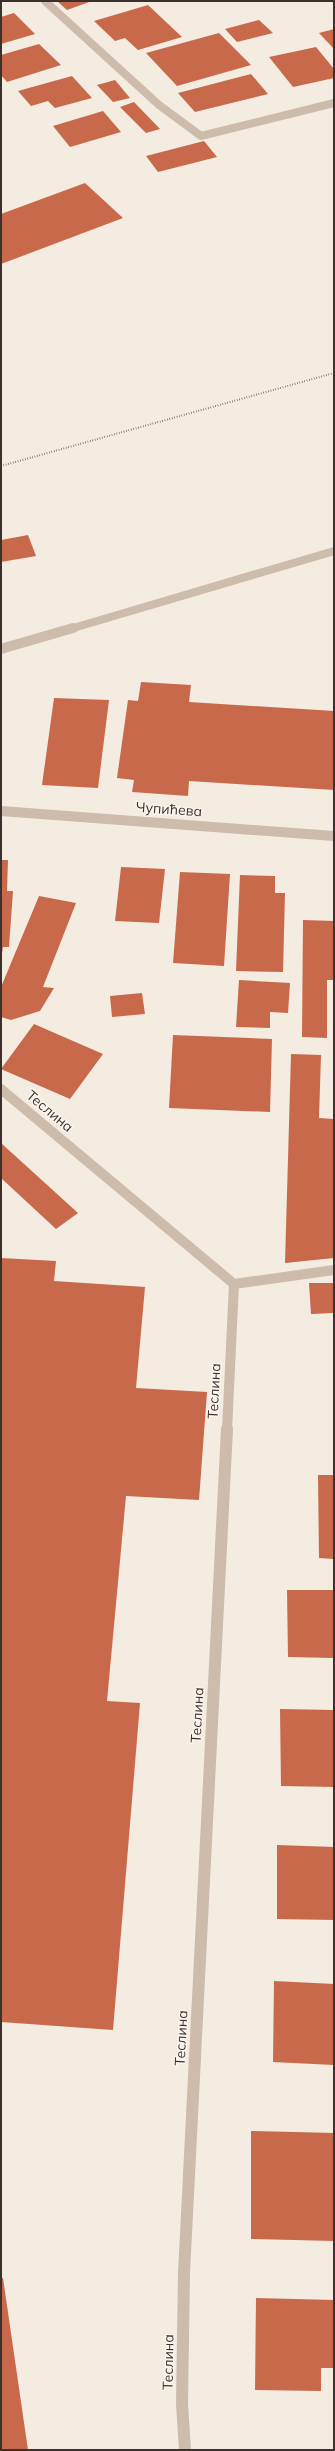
<svg xmlns="http://www.w3.org/2000/svg" width="335" height="2451" font-family="Mulish,sans-serif">
<style>
.building{fill:#c8694b}
.lines{fill:none;stroke-linecap:round;stroke-linejoin:round}
.minor-far2{stroke:#cdbbac;stroke-width:8}
.minor-far1{stroke:#cdbbac;stroke-width:10}
.minor{stroke:#cdbbac;stroke-width:12}
.tertiary{stroke:#cdbbac;stroke-width:10}
.rail{stroke:#3b302b;stroke-width:2;stroke-dasharray:0.5 2;stroke-linecap:butt}
.labels{text-anchor:middle;stroke-width:3;stroke-linejoin:round;paint-order:stroke}
.street-label{font-size:14px;fill:#3b302b;stroke:#fbf5ee}
</style>
<rect width="100%" height="100%" fill="#f4ebe1"/>
<path class="building" d="M 57,1 L 92,1 L 67,10 Z
M 148,5 L 182,37 L 138,50 L 125,38 L 115,41 L 94,21 Z
M 14,13 L 35,34 L 1,44 L 1,17 Z
M 259,20 L 273,33 L 237,42 L 225,29 Z
M 334,29 L 334,49 L 319,33 Z
M 219,33 L 251,65 L 177,86 L 146,53 Z
M 39,44 L 61,65 L 7,82 L 1,75 L 1,55 Z
M 316,47 L 334,69 L 334,78 L 293,87 L 269,57 Z
M 251,74 L 268,94 L 195,112 L 178,93 Z
M 72,76 L 92,98 L 55,108 L 48,101 L 31,106 L 18,91 Z
M 115,80 L 130,98 L 113,102 L 97,85 Z
M 134,102 L 160,129 L 146,133 L 120,107 Z
M 103,111 L 121,132 L 70,147 L 53,126 Z
M 204,141 L 217,157 L 158,172 L 146,156 Z
M 85,183 L 123,218 L 1,264 L 1,214 Z
M 28,535 L 36,556 L 1,562 L 1,540 Z
M 141,682 L 191,685 L 189,702 L 334,711 L 334,790 L 189,781 L 188,796 L 132,792 L 134,780 L 117,778 L 128,700 L 138,701 Z
M 54,698 L 109,700 L 98,788 L 42,785 Z
M 1,860 L 8,860 L 7,891 L 13,891 L 9,947 L 3,947 L 2,953 Z
M 121,867 L 165,869 L 159,923 L 115,921 Z
M 180,872 L 230,874 L 224,966 L 173,963 Z
M 240,875 L 275,876 L 275,893 L 285,893 L 283,972 L 236,971 Z
M 39,896 L 76,903 L 43,987 L 54,988 L 40,1011 L 11,1020 L 1,1017 L 1,987 Z
M 303,920 L 334,921 L 334,980 L 327,980 L 327,1038 L 302,1037 Z
M 239,980 L 290,983 L 288,1013 L 270,1012 L 270,1028 L 236,1027 Z
M 142,993 L 145,1014 L 112,1017 L 110,996 Z
M 34,1024 L 103,1054 L 70,1099 L 1,1069 Z
M 173,1035 L 272,1039 L 270,1112 L 169,1108 Z
M 291,1054 L 321,1055 L 319,1118 L 334,1119 L 334,1258 L 285,1263 Z
M 1,1143 L 78,1213 L 56,1229 L 1,1178 Z
M 1,1258 L 56,1261 L 54,1281 L 145,1287 L 136,1388 L 207,1392 L 199,1500 L 126,1496 L 107,1701 L 140,1703 L 113,2030 L 1,2022 Z
M 309,1283 L 334,1283 L 334,1313 L 311,1314 Z
M 318,1475 L 334,1475 L 334,1559 L 319,1558 Z
M 287,1590 L 334,1590 L 334,1658 L 288,1657 Z
M 280,1709 L 334,1710 L 334,1787 L 281,1786 Z
M 277,1845 L 334,1847 L 334,1920 L 277,1919 Z
M 274,1981 L 334,1984 L 334,2065 L 273,2062 Z
M 251,2131 L 334,2133 L 334,2241 L 251,2239 Z
M 1,2278 L 3,2278 L 28,2450 L 1,2450 Z
M 256,2298 L 334,2300 L 334,2368 L 321,2368 L 321,2391 L 255,2390 Z"/>
<g class="lines">
<path class="minor-far2" d="M 45,1 L 159,105 L 201,136 L 334,103
M 70,629 L 334,551"/>
<path class="minor-far1" d="M 1,649 L 73,628
M 1,1089 L 234,1284
M 234,1284 L 334,1270
M 227,1430 L 234,1284"/>
<path class="minor" d="M 185,2450 L 182,2404 L 184,2273 L 227,1429"/>
<path class="tertiary" d="M 1,811 L 334,836"/>
<path class="rail" d="M 1,466 L 334,373"/>
</g>
<g class="labels">
<g class="street-label">
<text transform="translate(169 809) rotate(4)" y="5">Чупићева</text>
<text transform="translate(50 1111) rotate(40)" y="5">Теслина</text>
<text transform="translate(214 1391) rotate(-87)" y="5">Теслина</text>
<text transform="translate(197 1715) rotate(-87)" y="5">Теслина</text>
<text transform="translate(181 2038) rotate(-87)" y="5">Теслина</text>
<text transform="translate(168 2362) rotate(-89)" y="5">Теслина</text>
</g>
</g>
<rect width="335" height="2451" fill="none" stroke="#3b302b" stroke-width="4"/>
</svg>
